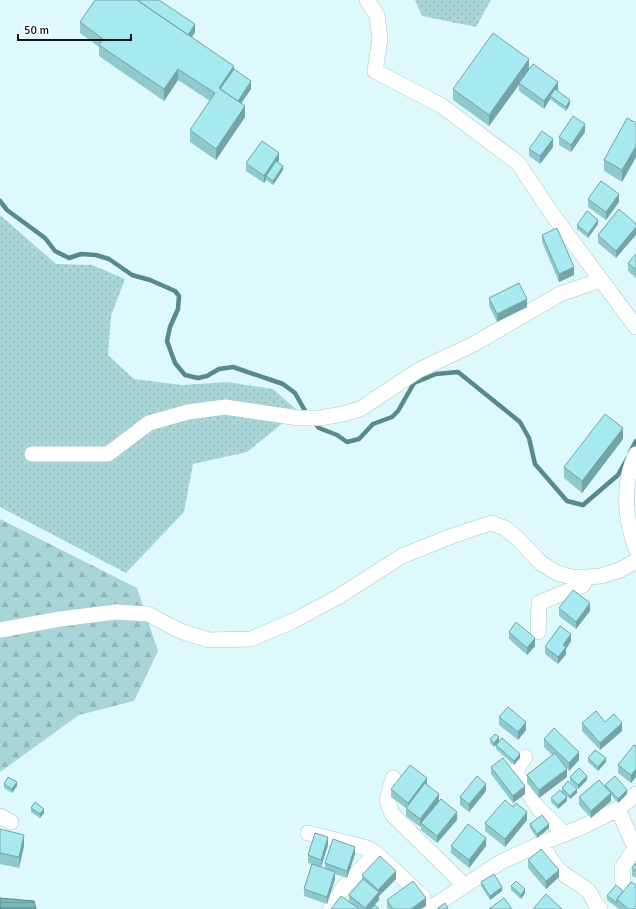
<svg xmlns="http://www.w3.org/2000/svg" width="636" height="909" font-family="Signika,sans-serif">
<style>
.grass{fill:url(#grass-dots)}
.forest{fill:url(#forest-firs)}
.water{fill:url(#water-rules);stroke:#58898c}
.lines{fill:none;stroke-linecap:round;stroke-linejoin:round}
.stream{stroke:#58898c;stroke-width:4.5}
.street-casing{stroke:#aac5c6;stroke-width:16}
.street{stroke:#fff;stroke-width:15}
.wall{fill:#8fc9ce}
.shaded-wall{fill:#74a4a7}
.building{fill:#a6eaef;stroke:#74a4a7}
</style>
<defs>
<pattern id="grass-dots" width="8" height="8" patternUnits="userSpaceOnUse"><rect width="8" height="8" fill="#a8d5d8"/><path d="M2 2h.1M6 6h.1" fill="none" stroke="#8fb6b9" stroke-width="1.8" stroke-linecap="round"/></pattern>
<pattern id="forest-firs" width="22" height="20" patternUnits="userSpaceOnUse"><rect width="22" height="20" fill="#a8d5d8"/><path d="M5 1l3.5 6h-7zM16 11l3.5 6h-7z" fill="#8fb6b9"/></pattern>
<pattern id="water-rules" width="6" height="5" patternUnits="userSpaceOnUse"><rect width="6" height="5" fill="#77babe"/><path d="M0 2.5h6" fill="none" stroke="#669fa3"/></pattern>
</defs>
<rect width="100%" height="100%" fill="#def9fb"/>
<path class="grass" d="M 415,0 L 491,0 L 476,27 L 422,16 Z
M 0,215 L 56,264 L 92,265 L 125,279 L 111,316 L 108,355 L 134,379 L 182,385 L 227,382 L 273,389 L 298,411 L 247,452 L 193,464 L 184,512 L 126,573 L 0,507 Z"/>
<path class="forest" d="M 0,519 L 137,588 L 158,651 L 134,701 L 79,715 L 0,772 Z"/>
<path class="water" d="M 0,898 L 34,901 L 36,909 L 0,909 Z"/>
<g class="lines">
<path class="stream" d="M 0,201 L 7,210 L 45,238 L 55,251 L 69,258 L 81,254 L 96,255 L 109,259 L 132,275 L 150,280 L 175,291 L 179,296 L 178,309 L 170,327 L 167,341 L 175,363 L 185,375 L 198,378 L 207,376 L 219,369 L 233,367 L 283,384 L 295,393 L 304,409 L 308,415
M 314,422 L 319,428 L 337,435 L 347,442 L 359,439 L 373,424 L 392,417 L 398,411 L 414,383 L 436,374 L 458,372 L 520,422 L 529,438 L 535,464 L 567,501 L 583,505 L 618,475 L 627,459
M 630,452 L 636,441"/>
<g class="street-casing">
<path id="street" d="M 367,0 L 377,15 L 380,39 L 375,71 L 442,106 L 518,163 L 552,214 L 636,327
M 32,454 L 108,454 L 149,423 L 188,412 L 225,407 L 299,418 L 320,418 L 343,414 L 360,409 L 419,370 L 474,344 L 560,294 L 601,280
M 636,454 C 622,482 625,520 636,549
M 0,630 L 60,619 L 116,612 L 148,614 L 180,631 L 209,640 L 251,639 L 293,621 L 338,597 L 402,556 L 452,536 L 491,523 L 505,528 L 518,539 L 541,563 L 557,573 L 572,577 L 587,577 L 601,576 L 620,570 L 636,561
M 538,632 L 539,603 L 583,585 L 587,577
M 525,757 L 515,772 L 538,808 L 565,834
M 393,778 L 387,800 L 392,814 L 464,885
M 618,809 L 635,848 L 622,868 L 623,885
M 0,816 L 11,822
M 308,833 L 367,848 L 376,853 L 423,897
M 542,843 C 546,853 555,868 564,874 C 572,880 580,884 588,891 C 593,896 594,904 600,909
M 330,909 L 343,888 L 376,853
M 429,909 L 501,862 L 542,843 L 582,827 L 618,809 L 636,794"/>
</g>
<use href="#street" class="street"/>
</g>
<path class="wall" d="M 80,22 L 195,32 L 192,37 L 234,69 L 251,89 L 241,103 L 245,117 L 216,160 L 190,142 L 190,130 L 210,101 L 178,80 L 164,101 L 99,56 L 99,47 L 80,33 Z
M 529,70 L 558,89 L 557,91 L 570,104 L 566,111 L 550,99 L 544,109 L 519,91 L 519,84 L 489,126 L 453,100 L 453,89 Z
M 636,123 L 636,157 L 622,182 L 604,171 L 604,160 Z
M 585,132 L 571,152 L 559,145 L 559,137 Z
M 553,147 L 540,164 L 529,156 L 529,149 Z
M 279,161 L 278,163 L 283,170 L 273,185 L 266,180 L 264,183 L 246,171 L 246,163 Z
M 588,199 L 619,202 L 606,220 L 588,207 Z
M 619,209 L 616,258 L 598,243 L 598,235 Z
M 598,224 L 588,238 L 577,229 L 577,225 Z
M 542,235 L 574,275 L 559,282 L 542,242 Z
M 636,254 L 636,278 L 628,271 L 628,263 Z
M 489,298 L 527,307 L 497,322 L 489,306 Z
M 623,439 L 582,493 L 564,478 L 564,467 Z
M 559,608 L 590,611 L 576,629 L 559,616 Z
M 509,632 L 535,646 L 527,655 L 509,639 Z
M 571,641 L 566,649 L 566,654 L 558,664 L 545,654 L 545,647 Z
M 499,717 L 526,730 L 518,740 L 499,725 Z
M 605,722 L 622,731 L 600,750 L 582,731 L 582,723 Z
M 490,739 L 499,741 L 520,758 L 514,765 L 496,749 L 496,745 L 494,747 L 490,743 Z
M 544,739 L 579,760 L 569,771 L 567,768 L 567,777 L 539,798 L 527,783 L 527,775 L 552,755 L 544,747 Z
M 636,746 L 636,777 L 631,783 L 618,773 L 618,765 Z
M 588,758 L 606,762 L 598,771 L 588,762 Z
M 491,767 L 525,794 L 513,803 L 491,774 Z
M 570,777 L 587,780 L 578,789 L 570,781 Z
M 4,784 L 17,786 L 12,793 L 4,788 Z
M 427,785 L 439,802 L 457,820 L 437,843 L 421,830 L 421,825 L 420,827 L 406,816 L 406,808 L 391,797 L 391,789 Z
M 605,785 L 627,794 L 618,803 L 611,795 L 611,801 L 591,818 L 579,805 L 579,797 L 605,787 Z
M 562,788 L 577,793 L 570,799 L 563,793 L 567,801 L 558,809 L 551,802 L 551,798 L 562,792 Z
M 486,791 L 469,812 L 460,805 L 460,797 Z
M 31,808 L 44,813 L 40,818 L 31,812 Z
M 527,820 L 505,847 L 485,831 L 485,823 Z
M 530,824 L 549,828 L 537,838 L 530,828 Z
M 0,829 L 24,846 L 19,868 L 0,864 Z
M 328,845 L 321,867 L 325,868 L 325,863 L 355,854 L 347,878 L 335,874 L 335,879 L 327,904 L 304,896 L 304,889 L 312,864 L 308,863 L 308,855 Z
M 451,846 L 486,846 L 469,868 L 451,853 Z
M 528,860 L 559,877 L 546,889 L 528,868 Z
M 636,863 L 636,878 L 632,876 L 632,868 Z
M 362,875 L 396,879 L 379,896 L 379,900 L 375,905 L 379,909 L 331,909 L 349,901 L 349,895 L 362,880 Z
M 481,882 L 502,891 L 490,900 L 481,886 Z
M 511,886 L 525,893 L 521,899 L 511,890 Z
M 623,891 L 636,909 L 619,909 L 607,900 L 607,896 Z
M 387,900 L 426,906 L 421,909 L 388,909 L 387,908 Z"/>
<path class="shaded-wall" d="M 195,24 L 195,32 L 187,45 L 187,37 Z
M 529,59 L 529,71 L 489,126 L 489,115 Z
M 234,66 L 234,77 L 222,94 L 219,88 Z
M 178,69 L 178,80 L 164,101 L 164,89 Z
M 251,81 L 251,89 L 236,111 L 236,103 Z
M 558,82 L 558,89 L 552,97 L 550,96 L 550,99 L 544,109 L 544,101 Z
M 570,100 L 570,104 L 566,111 L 566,107 Z
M 245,106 L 245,117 L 216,160 L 216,149 Z
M 585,124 L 585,132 L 571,152 L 571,145 Z
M 553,139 L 553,147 L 540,164 L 540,156 Z
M 636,146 L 636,157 L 622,182 L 622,170 Z
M 279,153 L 279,161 L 268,177 L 266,176 L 266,180 L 264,183 L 264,176 Z
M 283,166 L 283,170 L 273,185 L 273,181 Z
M 619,194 L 619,202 L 606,220 L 606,212 Z
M 598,220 L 598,224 L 588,238 L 588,234 Z
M 636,227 L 636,235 L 616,258 L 616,251 Z
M 574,267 L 574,275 L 559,282 L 559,274 Z
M 527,299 L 527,307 L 497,322 L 497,314 Z
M 623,428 L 623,439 L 582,493 L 582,481 Z
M 590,603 L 590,611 L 576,629 L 576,622 Z
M 571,634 L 571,641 L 566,649 L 566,654 L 558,664 L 558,657 L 563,645 Z
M 535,638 L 535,646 L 527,655 L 527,648 Z
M 526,722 L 526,730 L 518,740 L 518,732 Z
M 622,723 L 622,731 L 600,750 L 600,743 Z
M 499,737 L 499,741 L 494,747 L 494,743 Z
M 579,752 L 579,760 L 569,771 L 569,763 Z
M 520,754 L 520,758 L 514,765 L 514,761 Z
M 606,758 L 606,762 L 598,771 L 598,767 Z
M 567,769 L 567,777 L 539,798 L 539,790 Z
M 636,769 L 636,777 L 631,783 L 631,775 Z
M 587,776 L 587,780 L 578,789 L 578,785 Z
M 427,778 L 427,786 L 408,810 L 408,803 Z
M 17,782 L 17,786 L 12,793 L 12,789 Z
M 486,784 L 486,791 L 469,812 L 469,804 Z
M 525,786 L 525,794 L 513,803 L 513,796 Z
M 577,789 L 577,793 L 570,799 L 570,796 Z
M 627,790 L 627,794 L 618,803 L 618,799 Z
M 611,793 L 611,801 L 591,818 L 591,811 Z
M 439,794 L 439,802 L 421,823 L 421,825 L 420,827 L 420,819 Z
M 567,797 L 567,801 L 558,809 L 558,805 Z
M 44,809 L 44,813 L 40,818 L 40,814 Z
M 457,812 L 457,820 L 437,843 L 437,836 Z
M 527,812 L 527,820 L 505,847 L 505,839 Z
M 549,824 L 549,828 L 537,838 L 537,834 Z
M 24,835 L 24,846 L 19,868 L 19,857 Z
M 328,837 L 328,845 L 321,867 L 321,860 Z
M 486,838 L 486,846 L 469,868 L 469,860 Z
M 355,847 L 355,854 L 347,878 L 347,871 Z
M 559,870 L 559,877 L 546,889 L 546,881 Z
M 396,871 L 396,879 L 379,896 L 379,900 L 371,909 L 365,909 L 378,893 L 378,890 Z
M 335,872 L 335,879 L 327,904 L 327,897 Z
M 502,887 L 502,891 L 490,900 L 490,896 Z
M 525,889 L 525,893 L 521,899 L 521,895 Z
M 426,898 L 426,906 L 421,909 L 411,909 Z"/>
<path class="building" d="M 95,0 L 137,0 L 234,66 L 219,88 L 245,106 L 216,149 L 190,130 L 215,93 L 178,69 L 164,89 L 99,45 L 103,39 L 80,22 Z
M 137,0 L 159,0 L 195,24 L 188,35 Z
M 493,33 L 529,59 L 489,115 L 453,89 Z
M 533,64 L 558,82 L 544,101 L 519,83 Z
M 234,69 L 251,81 L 238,101 L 220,89 Z
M 555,89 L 570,100 L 566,107 L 550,96 Z
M 573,116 L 585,124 L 571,145 L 559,137 Z
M 627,118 L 636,123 L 636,146 L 622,170 L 604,160 Z
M 542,131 L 553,139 L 540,156 L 529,149 Z
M 262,141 L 279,153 L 264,176 L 246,163 Z
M 276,161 L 283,166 L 273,181 L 266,176 Z
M 601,181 L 619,194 L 606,212 L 588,199 Z
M 619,209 L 636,224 L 636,227 L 616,251 L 598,235 Z
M 587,211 L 598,220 L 588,234 L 577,225 Z
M 557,228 L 574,267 L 559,274 L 542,235 Z
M 636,254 L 636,270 L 628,263 Z
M 519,283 L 527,299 L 497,314 L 489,298 Z
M 605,414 L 623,428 L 582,481 L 564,467 Z
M 573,590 L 590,603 L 576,622 L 559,608 Z
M 516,622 L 535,638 L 527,648 L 509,632 Z
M 560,626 L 571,634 L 563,645 L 566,647 L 558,657 L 545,647 Z
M 508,707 L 526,722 L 518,732 L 499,717 Z
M 596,711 L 605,722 L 614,714 L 622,723 L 600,743 L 582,723 Z
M 554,728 L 579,752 L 569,763 L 544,739 Z
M 495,734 L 499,737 L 494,743 L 490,739 Z
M 502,738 L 520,754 L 514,761 L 496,745 Z
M 634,745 L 636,746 L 636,769 L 631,775 L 618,765 Z
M 595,750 L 606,758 L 598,767 L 588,758 Z
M 555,753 L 567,769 L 539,790 L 527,775 Z
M 503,758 L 525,786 L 513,796 L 491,767 Z
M 410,765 L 427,778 L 408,803 L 391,789 Z
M 579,768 L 587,776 L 578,785 L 570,777 Z
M 477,776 L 486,784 L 469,804 L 460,797 Z
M 615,776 L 627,790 L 618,799 L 605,785 Z
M 8,777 L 17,782 L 12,789 L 4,784 Z
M 599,780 L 611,793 L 591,811 L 579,797 Z
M 568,781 L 577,789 L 570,796 L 562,788 Z
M 425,783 L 439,794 L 420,819 L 406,808 Z
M 560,790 L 567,797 L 558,805 L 551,798 Z
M 441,799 L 457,812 L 437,836 L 421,823 Z
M 505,800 L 513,807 L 516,803 L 527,812 L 505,839 L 485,823 Z
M 35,802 L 44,809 L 40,814 L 31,808 Z
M 542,815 L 549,824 L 537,834 L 530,824 Z
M 468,824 L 486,838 L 469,860 L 451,846 Z
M 0,829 L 24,835 L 19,857 L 0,853 Z
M 315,833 L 328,837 L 321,860 L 308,855 Z
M 333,839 L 355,847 L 347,871 L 325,863 Z
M 541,849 L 559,870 L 546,881 L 528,860 Z
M 380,856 L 396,871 L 378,890 L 362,875 Z
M 636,863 L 636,871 L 632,868 Z
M 312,864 L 335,872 L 327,897 L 304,889 Z
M 494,874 L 502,887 L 490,896 L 481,882 Z
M 363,879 L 379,892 L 365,908 L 349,895 Z
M 413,881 L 426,898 L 411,909 L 393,909 L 387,900 Z
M 516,881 L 525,889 L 521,895 L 511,886 Z
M 631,882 L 636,885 L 636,906 L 633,909 L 628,909 L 617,899 Z
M 616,885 L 623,891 L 617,899 L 617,903 L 607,896 Z
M 546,894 L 562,909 L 533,909 Z
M 341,896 L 358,908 L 357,909 L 331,909 Z
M 504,898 L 512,909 L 489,909 Z
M 445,903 L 448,908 L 446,909 L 438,909 L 438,908 Z
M 375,905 L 379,909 L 370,909 Z"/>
<path d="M18 34v6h113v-6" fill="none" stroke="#0e1718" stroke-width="2"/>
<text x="24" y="34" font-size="12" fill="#0e1718" stroke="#ffffff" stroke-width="3" paint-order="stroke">50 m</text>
</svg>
